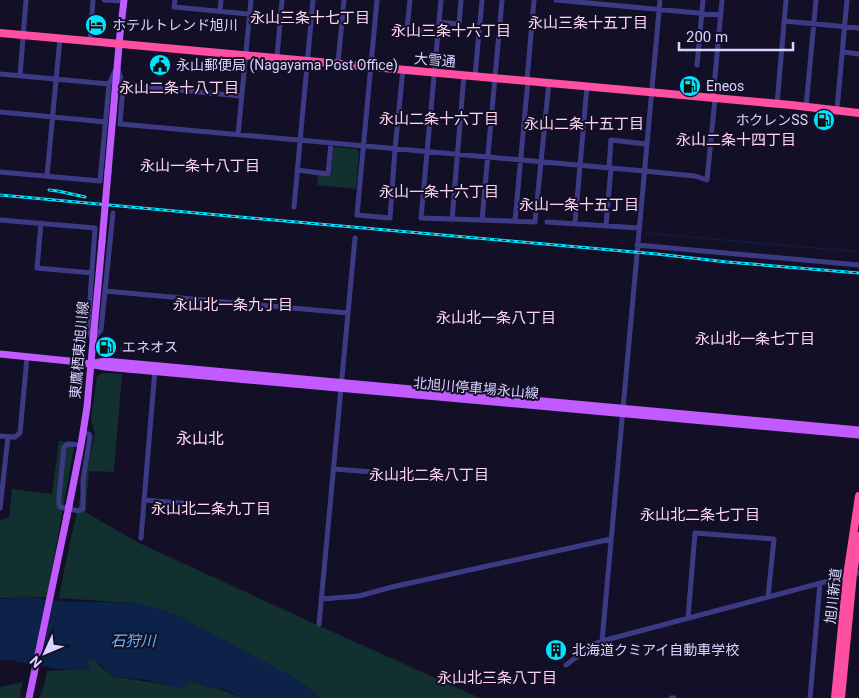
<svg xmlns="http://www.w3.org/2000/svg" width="859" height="698" font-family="Roboto,'Noto Sans JP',sans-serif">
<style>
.green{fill:#12302f}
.water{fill:#0c2248}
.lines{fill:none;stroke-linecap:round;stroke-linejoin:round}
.stream{stroke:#0c2248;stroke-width:1}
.minor{stroke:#3d3a85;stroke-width:5}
.major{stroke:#c25bff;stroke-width:7}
.highway{stroke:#ff4fa3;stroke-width:8}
.rail-casing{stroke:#00e5ff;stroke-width:3}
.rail{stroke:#130f26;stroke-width:1;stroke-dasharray:4;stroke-linecap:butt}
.major-bridge{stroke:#c25bff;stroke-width:7}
.labels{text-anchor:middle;stroke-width:4;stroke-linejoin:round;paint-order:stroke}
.poi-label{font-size:14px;fill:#d9d4ff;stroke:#130f26;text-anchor:start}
.street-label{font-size:14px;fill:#d9d4ff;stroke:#130f26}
.neighbourhood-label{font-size:15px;fill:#ffd6f0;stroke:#130f26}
.water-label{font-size:15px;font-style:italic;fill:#62b6ff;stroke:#130f26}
.quarter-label{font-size:16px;fill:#ffd6f0;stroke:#130f26}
</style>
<rect width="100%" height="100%" fill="#130f26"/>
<path class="green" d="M 335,147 L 357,149 L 359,152 L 356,189 L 317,185 L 318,175 L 330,176 L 333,149 Z
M 102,373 L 122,374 L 114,472 L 89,471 L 85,512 L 139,543 L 315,624 L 480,698 L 319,698 L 143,604 L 59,598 L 68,551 L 95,434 L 91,420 L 97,376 Z
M 59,441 L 75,442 L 47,597 L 0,598 L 0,520 L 9,518 L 12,489 L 52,494 Z
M 85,659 L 94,660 L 111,676 L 186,688 L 186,683 L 191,681 L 212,689 L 212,686 L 242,698 L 39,698 L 44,687 L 47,671 L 91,669 Z
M 23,682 L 20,692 L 21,698 L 0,698 L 0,687 Z"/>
<path class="water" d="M 26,597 L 69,602 L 111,602 L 143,604 L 177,615 L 288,674 L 312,690 L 321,698 L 242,698 L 229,691 L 213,686 L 212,689 L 191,681 L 187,683 L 187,688 L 178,688 L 147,680 L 111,676 C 103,666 98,659 85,660 L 92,669 C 71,673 45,666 24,663 C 16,662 8,658 0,660 L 0,599 Z"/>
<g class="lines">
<path class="stream" d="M 645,233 L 859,252"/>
<path class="minor" d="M 104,0 L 124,1
M 175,0 L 174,7 L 280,17
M 377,0 L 357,215 L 390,218 L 395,149 L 403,69
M 410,0 L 407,29 L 437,32
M 441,0 L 421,218 L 535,222 L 549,82
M 556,0 L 720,15
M 220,11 L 221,0
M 784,21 L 859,28
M 439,22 L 459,24 L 461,0
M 90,41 L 93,0
M 843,52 L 859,54
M 277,57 L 282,0
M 338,63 L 344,0
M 697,65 L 703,0
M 118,69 L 123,85 L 241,96
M 0,74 L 109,84
M 20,75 L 26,0
M 475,76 L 482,0
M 527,80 L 534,0
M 123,85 L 120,124 L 644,171 L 695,176 L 707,180 L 715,98
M 713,98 L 722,0
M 777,104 L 786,0
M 806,107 L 816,0
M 837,109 L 847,0
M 0,112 L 106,122
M 238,135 L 251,0
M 609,168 L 611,140 L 646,144
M 297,170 L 328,174 L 331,143
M 0,172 L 100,181 L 109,84 L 115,71
M 47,176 L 60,38
M 294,207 L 313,0
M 0,220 L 95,228 L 88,327 L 92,339
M 452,220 L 464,75
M 482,220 L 502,0
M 515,221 L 528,80
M 547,222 L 639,228
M 41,223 L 37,268 L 92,273
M 575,223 L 587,86
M 606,225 L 611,168
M 637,245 L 859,265
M 105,291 L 348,313
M 93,339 L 101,330 L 113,213
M 0,436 L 15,437 L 20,433 L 27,357
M 81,445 L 68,444 L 64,447 L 59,497 L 59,505 L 60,507 L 79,511 L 83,509 L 83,480 L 90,437 L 89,434 L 83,432
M 334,469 L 411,475
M 144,500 L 193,504
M 0,508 L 8,437
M 141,538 L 155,369
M 322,599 L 359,596 L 392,587 L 611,539
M 688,618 L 695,533 L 774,539 L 768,597
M 319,624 L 355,238
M 602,641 L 660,0
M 566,665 L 594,644 L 602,641 L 859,573
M 671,698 L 674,698
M 810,698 L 820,583"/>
<path class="major" d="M 108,172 L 120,34 L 124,0
M 0,354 L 79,362 L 105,367 L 859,435
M 95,363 L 105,361 L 859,430
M 69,506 L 81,445 L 87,407 L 102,242
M 29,698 L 67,516"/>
<path class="highway" d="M 0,33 L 791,105 L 859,113
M 835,698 L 847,576 L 859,496
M 841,698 L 853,574 L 859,536"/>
<g class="rail-casing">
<path id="rail" d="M 49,190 L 58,191 L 85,197
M 0,195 L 240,217 L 657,254 L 727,262 L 859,273"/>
</g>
<use href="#rail" class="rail"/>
<path class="major-bridge" d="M 102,242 L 108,172
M 67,516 L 69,506"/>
</g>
<defs>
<g id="hotel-disc" transform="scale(1.125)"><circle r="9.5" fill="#00e5ff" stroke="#130f26"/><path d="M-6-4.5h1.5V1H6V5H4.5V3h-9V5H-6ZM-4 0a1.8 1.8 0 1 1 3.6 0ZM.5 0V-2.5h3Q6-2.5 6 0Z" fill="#111"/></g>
<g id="civic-disc" transform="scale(1.125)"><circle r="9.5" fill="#00e5ff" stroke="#130f26"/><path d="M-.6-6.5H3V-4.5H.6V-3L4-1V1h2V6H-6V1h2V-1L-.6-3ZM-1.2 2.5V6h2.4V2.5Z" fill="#111"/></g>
<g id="fuel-disc" transform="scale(1.125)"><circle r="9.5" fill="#00e5ff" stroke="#130f26"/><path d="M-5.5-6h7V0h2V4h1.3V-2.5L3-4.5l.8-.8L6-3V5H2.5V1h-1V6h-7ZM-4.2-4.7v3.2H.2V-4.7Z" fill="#111"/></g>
<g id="building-disc" transform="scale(1.125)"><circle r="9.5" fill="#00e5ff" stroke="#130f26"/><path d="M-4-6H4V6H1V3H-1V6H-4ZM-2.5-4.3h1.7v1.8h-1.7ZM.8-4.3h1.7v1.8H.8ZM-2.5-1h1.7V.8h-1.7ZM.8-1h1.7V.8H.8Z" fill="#111"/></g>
</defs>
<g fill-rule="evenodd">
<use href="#hotel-disc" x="96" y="25"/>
<use href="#civic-disc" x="160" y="65"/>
<use href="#fuel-disc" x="690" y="86"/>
<use href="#fuel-disc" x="824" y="120"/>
<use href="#fuel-disc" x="106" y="347"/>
<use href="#building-disc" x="556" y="650"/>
</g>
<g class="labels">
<g class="poi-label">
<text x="112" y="30">ホテルトレンド旭川</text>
<text x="176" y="70">永山郵便局 (Nagayama Post Office)</text>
<text x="706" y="91">Eneos</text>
<text x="808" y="125" text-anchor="end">ホクレンSS</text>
<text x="122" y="352">エネオス</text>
<text x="572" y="655">北海道クミアイ自動車学校</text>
</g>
<g class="street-label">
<text transform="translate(435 60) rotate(5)" y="5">大雪通</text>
<text transform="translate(79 350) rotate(-85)" y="5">東鷹栖東旭川線</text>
<text transform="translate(476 388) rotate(5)" y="5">北旭川停車場永山線</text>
<text transform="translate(833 596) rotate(-84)" y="5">旭川新道</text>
</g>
<g class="neighbourhood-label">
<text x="310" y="23">永山三条十七丁目</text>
<text x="588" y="28">永山三条十五丁目</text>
<text x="451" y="36">永山三条十六丁目</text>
<text x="179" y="93">永山二条十八丁目</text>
<text x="439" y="124">永山二条十六丁目</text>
<text x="584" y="129">永山二条十五丁目</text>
<text x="736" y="145">永山二条十四丁目</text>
<text x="200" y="171">永山一条十八丁目</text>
<text x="439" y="197">永山一条十六丁目</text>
<text x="579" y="210">永山一条十五丁目</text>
<text x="233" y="310">永山北一条九丁目</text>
<text x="496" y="323">永山北一条八丁目</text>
<text x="755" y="344">永山北一条七丁目</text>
<text x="429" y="480">永山北二条八丁目</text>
<text x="211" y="514">永山北二条九丁目</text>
<text x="700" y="520">永山北二条七丁目</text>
<text x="497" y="683">永山北三条八丁目</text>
</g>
<g class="water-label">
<text x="133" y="646">石狩川</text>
</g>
<g class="quarter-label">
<text x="200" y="444">永山北</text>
</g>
</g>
<g transform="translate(45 653) rotate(226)" stroke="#130f26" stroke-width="4" paint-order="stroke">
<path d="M0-4L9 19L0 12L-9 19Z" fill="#d9d4ff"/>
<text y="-8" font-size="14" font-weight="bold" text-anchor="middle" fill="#d9d4ff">N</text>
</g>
<path d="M679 42v8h114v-8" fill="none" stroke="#d9d4ff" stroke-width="2.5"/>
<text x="686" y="42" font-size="15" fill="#d9d4ff" stroke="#130f26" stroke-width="4" paint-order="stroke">200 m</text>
</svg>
